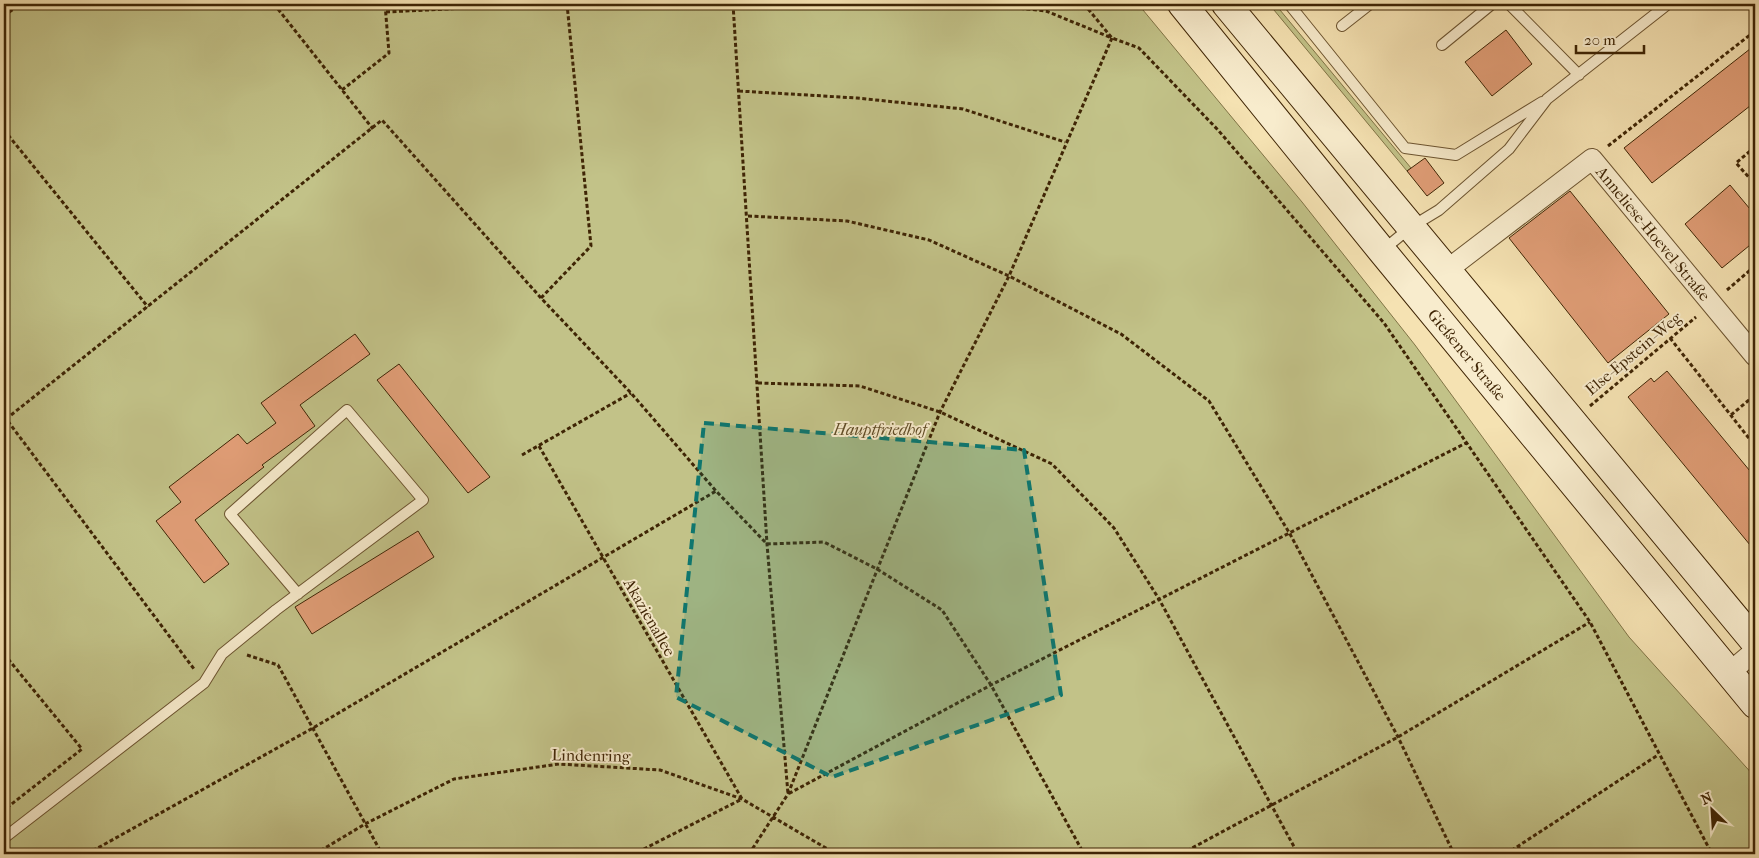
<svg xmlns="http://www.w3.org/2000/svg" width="1759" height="858" font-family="'IM FELL French Canon',serif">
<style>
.green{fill:#c2c288;stroke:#807446}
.building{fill:#e09d76;stroke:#3f2505}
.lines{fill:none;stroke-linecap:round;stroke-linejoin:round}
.lane-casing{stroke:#6c5430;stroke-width:12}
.street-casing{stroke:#6c5430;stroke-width:22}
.secondary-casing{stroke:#3f2505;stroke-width:30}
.path{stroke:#3f2505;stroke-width:3;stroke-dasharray:4 2.5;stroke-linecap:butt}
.lane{stroke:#f8eccd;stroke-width:10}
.street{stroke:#f8eccd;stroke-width:20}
.secondary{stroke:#f8eccd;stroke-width:28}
.marked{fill:#0f766e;fill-opacity:0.2;stroke:#0f766e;stroke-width:4;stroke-dasharray:10 6;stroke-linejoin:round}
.labels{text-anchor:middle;stroke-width:4;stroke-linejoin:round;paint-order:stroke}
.street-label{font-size:16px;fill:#3f2505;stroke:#f8eccd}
.park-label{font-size:16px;font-style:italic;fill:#604c26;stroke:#f8eccd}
</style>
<rect width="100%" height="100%" fill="#f5e2b2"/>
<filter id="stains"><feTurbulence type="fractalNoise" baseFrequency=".004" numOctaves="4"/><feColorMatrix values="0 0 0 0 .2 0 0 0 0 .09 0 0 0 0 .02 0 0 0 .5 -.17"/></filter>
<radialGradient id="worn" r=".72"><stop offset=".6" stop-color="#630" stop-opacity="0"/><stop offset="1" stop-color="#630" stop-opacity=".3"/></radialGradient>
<path class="green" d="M 4,4 L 1138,4 L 1302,202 L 1415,345 L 1629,637 L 1755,777 L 1755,854 L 4,854 Z
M 1269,4 L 1275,4 L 1411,168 L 1407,171 Z"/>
<path class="building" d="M 1506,30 L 1532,64 L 1492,96 L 1465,62 Z
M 1755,45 L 1755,102 L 1652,183 L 1624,148 Z
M 1425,158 L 1444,183 L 1427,196 L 1407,171 Z
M 1730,185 L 1755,215 L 1755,241 L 1722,268 L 1685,224 Z
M 1570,191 L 1669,314 L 1608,363 L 1509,238 Z
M 355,334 L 370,354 L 300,405 L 315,426 L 262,465 L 264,467 L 195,520 L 229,564 L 204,583 L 156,521 L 181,502 L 169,487 L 238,434 L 247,444 L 276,423 L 261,403 Z
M 399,364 L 490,477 L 468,493 L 377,380 Z
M 1667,371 L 1755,477 L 1755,551 L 1628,397 L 1651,378 L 1654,382 Z
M 418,531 L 434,557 L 312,634 L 295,607 Z"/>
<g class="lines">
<g class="lane-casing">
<path id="lane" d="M 1289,4 L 1405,148 L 1456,155 L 1542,102
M 1509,4 L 1579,75
M 1342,26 L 1370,4
M 1442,45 L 1492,4
M 1383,250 L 1411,227 L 1439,210 L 1509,149 L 1547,99 L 1668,4
M 4,838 L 204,683 L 222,654 L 276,610 L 423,500 L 347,410 L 230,514 L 298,594"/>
</g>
<g class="street-casing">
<g id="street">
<path id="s1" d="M 1447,270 L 1592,159 L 1755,356"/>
<path d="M 1729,673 L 1755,651"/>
</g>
</g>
<g class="secondary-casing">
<g id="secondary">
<path id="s2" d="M 1182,4 L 1382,251 L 1755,704"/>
<path d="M 1226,4 L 1755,642"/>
</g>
</g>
<path class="path" d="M 274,4 L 373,129
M 733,4 L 767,544 L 788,794 L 991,685 L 1466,443
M 1084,4 L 1112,38 L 1139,48 L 1218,130 L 1384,323 L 1590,622 L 1712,854
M 386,12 L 548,4
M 4,16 L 20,4
M 342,90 L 389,53 L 385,4
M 739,91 L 857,98 L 963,109 L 1065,142
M 4,130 L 148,307
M 1608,146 L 1755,31
M 1755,147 L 1736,163 L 1755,184
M 748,216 L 847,221 L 929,240 L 1009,276 L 1121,334 L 1209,401 L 1290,534 L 1398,737 L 1454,854
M 1727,290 L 1755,266
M 541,298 L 591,246 L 567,4
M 1670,338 L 1755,446
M 758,383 L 860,386 L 940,412 L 1052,464 L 1114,528 L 1159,599 L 1298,854
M 1590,406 L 1696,317
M 1731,415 L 1755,395
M 4,416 L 194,669
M 6,419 L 382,120 L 541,298 L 631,393 L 716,491 L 767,544 L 824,542 L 877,569 L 942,610 L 991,685 L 1084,854
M 539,446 L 742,799 L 634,854
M 522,455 L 631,393
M 4,654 L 82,749 L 4,810
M 247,655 L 278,665 L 382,854
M 1518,846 L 1522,854
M 80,854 L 96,849 L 313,728 L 716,491
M 315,854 L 365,824 L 454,779 L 559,764 L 660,770 L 742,799 L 836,854
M 749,854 L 788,794 L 940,412 L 1009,276 L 1112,38 L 1046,11 L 979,4
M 1181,854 L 1398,737 L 1590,622
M 1506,854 L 1658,755"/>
<use href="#lane" class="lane"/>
<use href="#street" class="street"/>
<use href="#secondary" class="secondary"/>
</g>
<path class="marked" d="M 704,423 L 1024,450 L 1061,695 L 832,777 L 676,697 Z"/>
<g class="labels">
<g class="street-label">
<text dy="6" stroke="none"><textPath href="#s1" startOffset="279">Anneliese-Hoevel-Straße</textPath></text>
<text transform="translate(1633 353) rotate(-40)" y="6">Else-Epstein-Weg</text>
<text dy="6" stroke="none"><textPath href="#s2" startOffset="452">Gießener Straße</textPath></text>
<text transform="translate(650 617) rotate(60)" y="6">Akazienallee</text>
<text transform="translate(591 755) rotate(1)" y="6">Lindenring</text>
</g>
<g class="park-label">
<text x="880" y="435">Hauptfriedhof</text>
</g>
</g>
<rect width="1759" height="858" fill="none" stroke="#f5e2b2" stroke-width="20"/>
<rect x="5" y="5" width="1749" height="848" fill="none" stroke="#3f2505" stroke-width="2.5"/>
<rect x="10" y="10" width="1739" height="838" fill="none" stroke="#3f2505"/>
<g transform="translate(1712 810) rotate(335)" stroke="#f8eccd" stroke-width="4" paint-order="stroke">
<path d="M0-4L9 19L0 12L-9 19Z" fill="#3f2505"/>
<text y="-8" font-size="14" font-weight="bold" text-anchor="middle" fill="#3f2505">N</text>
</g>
<path d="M1576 45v8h68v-8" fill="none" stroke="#3f2505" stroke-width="2.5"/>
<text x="1584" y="45" font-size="15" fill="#3f2505" stroke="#f8eccd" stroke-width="4" paint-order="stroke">20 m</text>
<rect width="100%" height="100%" filter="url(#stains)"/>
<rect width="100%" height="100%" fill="url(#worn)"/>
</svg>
